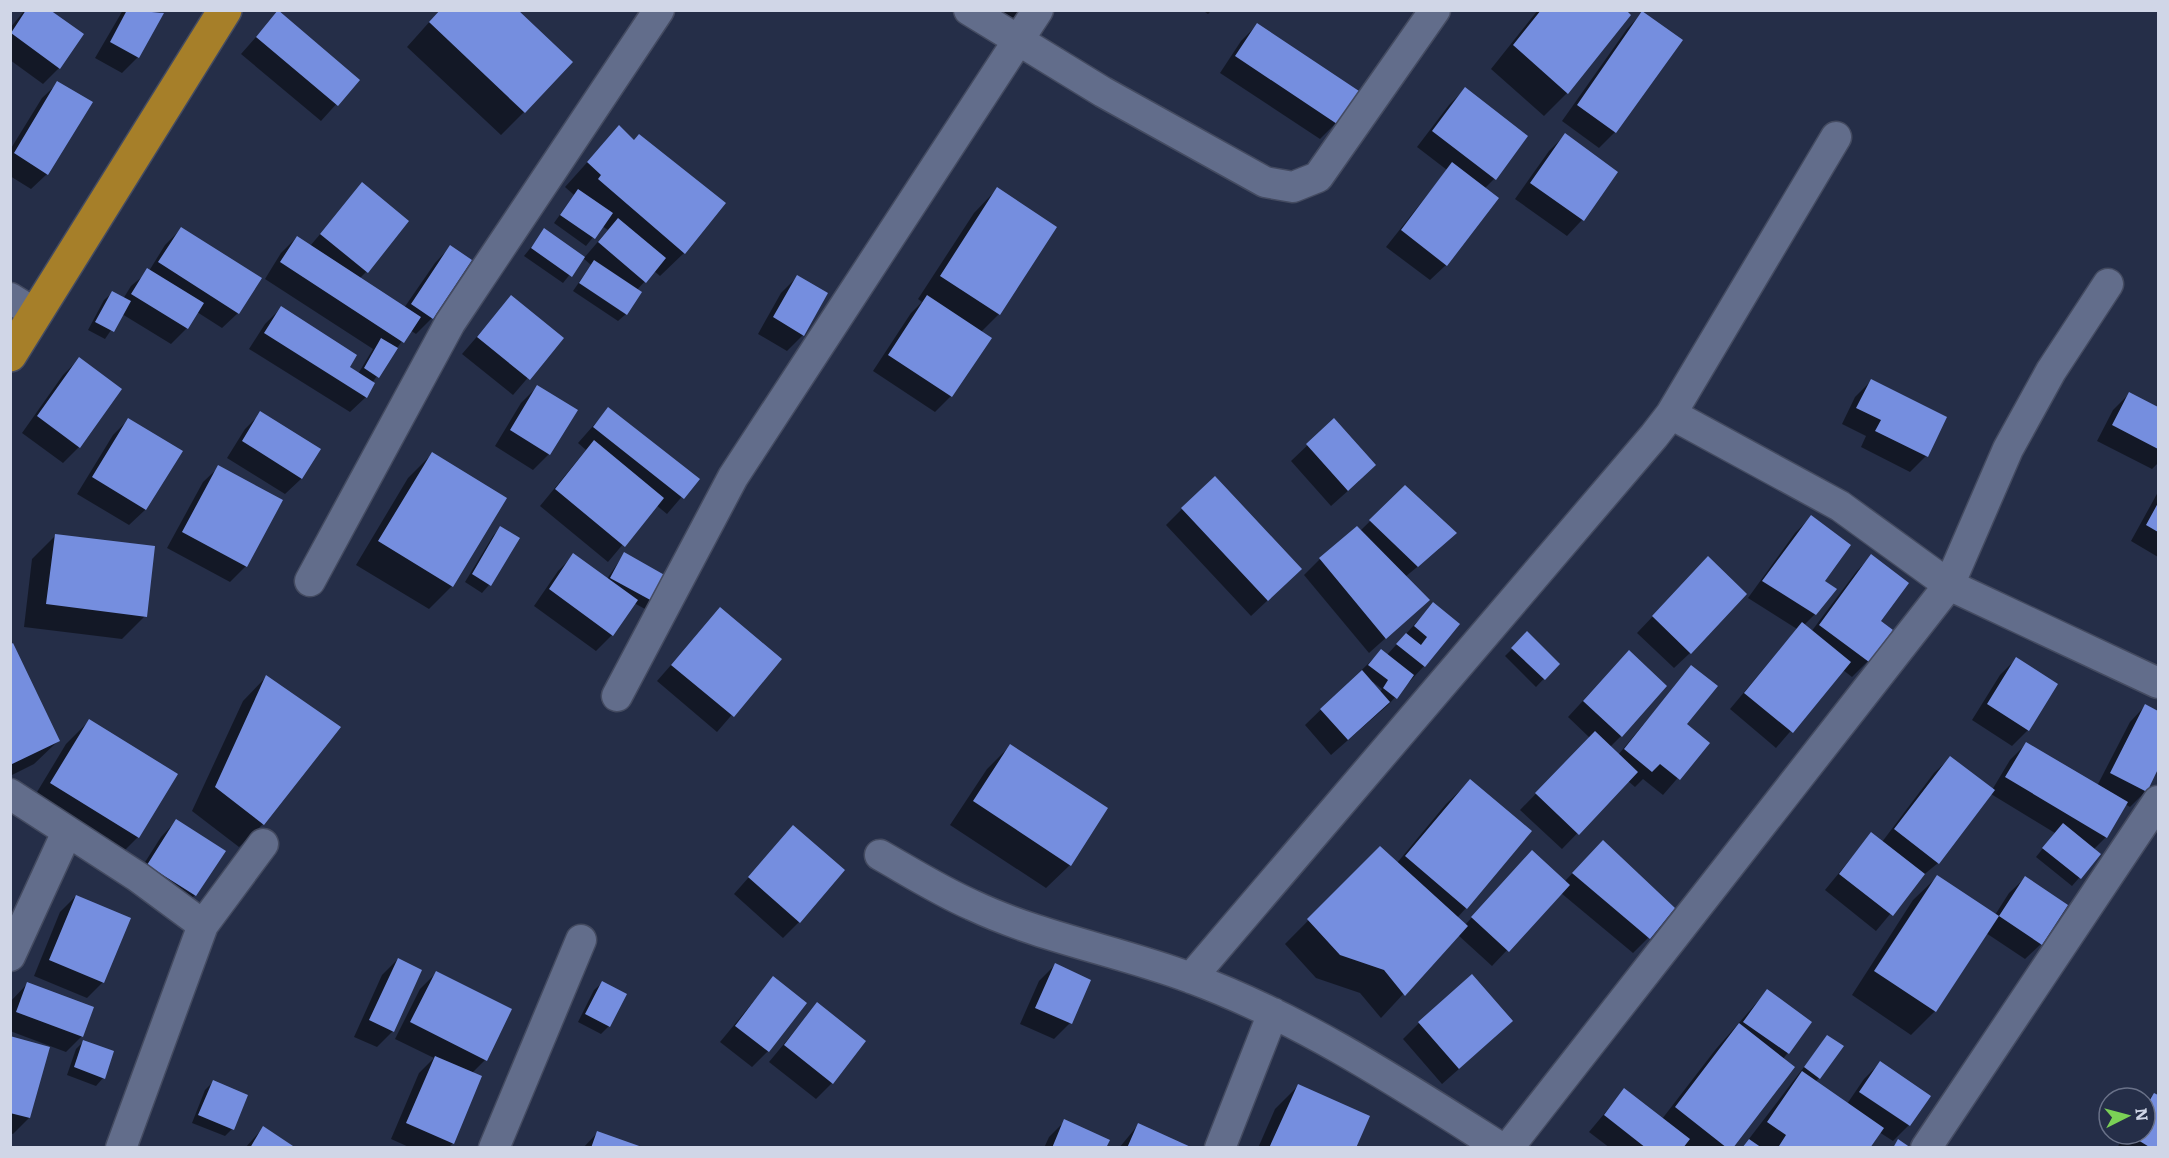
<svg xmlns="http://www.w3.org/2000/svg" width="2169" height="1158" font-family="Literata,serif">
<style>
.shadow{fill:#0007;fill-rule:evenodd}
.building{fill:#758edf}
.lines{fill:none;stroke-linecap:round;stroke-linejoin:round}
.street-casing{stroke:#444b61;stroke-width:33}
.highway-casing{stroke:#444b61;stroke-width:36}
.street{stroke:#626d8b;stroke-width:30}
.highway{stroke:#a67f29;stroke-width:33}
</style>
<rect width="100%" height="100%" fill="#252e48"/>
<path class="shadow" d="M 25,10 L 48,10 L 59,68 L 43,84 L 10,60 L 10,28 Z
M 123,10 L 156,10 L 162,13 L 138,57 L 122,73 L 95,58 Z
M 440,10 L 524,112 L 501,135 L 407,47 Z
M 999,10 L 1020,10 L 1012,19 Z
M 1202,10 L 1212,10 L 1208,14 Z
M 1538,10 L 1624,10 L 1567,93 L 1544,116 L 1491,69 Z
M 278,12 L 358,80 L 321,121 L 241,54 Z
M 1642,13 L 1615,132 L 1599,148 L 1562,121 L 1627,29 Z
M 1257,25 L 1336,123 L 1320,139 L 1220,73 L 1241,41 Z
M 58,83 L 47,174 L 31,189 L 10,176 L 10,150 L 42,98 Z
M 1465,89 L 1494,179 L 1484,189 L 1446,265 L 1430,280 L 1386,247 L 1447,170 L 1417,147 L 1449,105 Z
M 619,127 L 634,141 L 724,203 L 684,253 L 660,276 L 654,271 L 637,290 L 626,314 L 618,321 L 573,291 L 591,265 L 583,258 L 563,283 L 524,256 L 545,230 L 584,258 L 608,230 L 602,226 L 586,246 L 554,223 L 574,195 L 565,187 Z
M 1565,135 L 1582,220 L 1567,236 L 1515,199 L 1549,151 Z
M 363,184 L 366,272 L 360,278 L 404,308 L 435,263 L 450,247 L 432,318 L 416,334 L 410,330 L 372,383 L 366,397 L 350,412 L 249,349 L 265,324 L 281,308 L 358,374 L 373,349 L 265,279 L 281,253 L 297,237 L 310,246 Z
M 997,189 L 999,314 L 981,332 L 951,396 L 935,412 L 873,371 L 911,313 L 922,302 L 918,299 L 974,213 Z
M 181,229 L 238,313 L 222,328 L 197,312 L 187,328 L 171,344 L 122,314 L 105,339 L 88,330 L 104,300 L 112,293 L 123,299 L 131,286 L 149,271 L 165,245 Z
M 797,277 L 803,335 L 787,351 L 758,334 L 781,293 Z
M 511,297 L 562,338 L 513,395 L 462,354 Z
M 79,359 L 79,447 L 63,463 L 22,433 L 63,375 Z
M 1871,381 L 1926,456 L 1910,472 L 1861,447 L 1866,436 L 1842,424 L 1855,397 Z
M 537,387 L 549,454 L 533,470 L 495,446 L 521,403 Z
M 2129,394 L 2158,409 L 2158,463 L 2152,469 L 2097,441 L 2113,410 Z
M 608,409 L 697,479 L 667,514 L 656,505 L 608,562 L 540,506 L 586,450 L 578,443 Z
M 261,413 L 319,450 L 301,479 L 285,494 L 227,458 L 245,429 Z
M 129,419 L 181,452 L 145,510 L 129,525 L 77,494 L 113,435 Z
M 1334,420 L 1359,481 L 1331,506 L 1291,461 Z
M 432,454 L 452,586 L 429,609 L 356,565 L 408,478 Z
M 219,467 L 281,501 L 246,566 L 230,582 L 167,548 L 203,482 Z
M 1405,487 L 1439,549 L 1405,577 L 1428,600 L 1369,653 L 1304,575 L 1320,559 L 1360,531 Z
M 2158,492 L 2158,557 L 2131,541 Z
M 1182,509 L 1284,585 L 1251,616 L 1166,525 Z
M 1811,517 L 1823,581 L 1815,614 L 1804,625 L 1811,632 L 1856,572 L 1871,556 L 1879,621 L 1868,661 L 1852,677 L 1843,670 L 1776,748 L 1730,709 L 1797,629 L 1748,598 L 1795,533 Z
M 500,528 L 518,539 L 489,585 L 482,593 L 465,582 L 493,536 Z
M 55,536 L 145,616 L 122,639 L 24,627 L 32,559 Z
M 624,554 L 653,601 L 645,609 L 634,603 L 612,635 L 596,651 L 534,606 L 558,571 L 574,555 L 607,579 Z
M 1693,574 L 1690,653 L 1674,668 L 1637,633 Z
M 1433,604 L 1424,666 L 1388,705 L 1331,755 L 1305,725 L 1373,659 L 1386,656 ZM 1373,682 L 1382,689 L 1380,692 L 1372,683 Z
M 720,609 L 780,659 L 717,732 L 657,681 Z
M 1527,634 L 1558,664 L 1536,687 L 1505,656 Z
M 10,646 L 58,741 L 34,764 L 10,776 Z
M 2016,659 L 2028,730 L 2012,746 L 1972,720 L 2000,675 Z
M 1691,667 L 1685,724 L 1708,743 L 1663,795 L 1643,779 L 1635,787 L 1628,781 L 1562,849 L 1520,810 L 1590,738 L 1568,717 L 1613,668 L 1621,736 L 1610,747 L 1618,755 Z
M 266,677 L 263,824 L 239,847 L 192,811 L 243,701 Z
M 2145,706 L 2158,712 L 2158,766 L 2146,791 L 2130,807 L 2125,804 L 2106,837 L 2093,850 L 2099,855 L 2072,886 L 2036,857 L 2055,833 L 1991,794 L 1938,863 L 1921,877 L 1876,931 L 1825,890 L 1871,834 L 1882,842 L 1934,773 L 1950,758 L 1992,790 L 2010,760 L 2026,744 L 2097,786 L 2130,722 Z
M 89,721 L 138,837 L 115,860 L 28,807 L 66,744 Z
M 1010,746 L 1070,865 L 1046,888 L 950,825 L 987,769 Z
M 1470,781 L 1466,908 L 1457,918 L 1465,925 L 1517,868 L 1564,882 L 1587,858 L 1648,938 L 1633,953 L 1561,893 L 1492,966 L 1458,935 L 1381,1018 L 1360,993 L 1316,978 L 1285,944 L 1380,848 L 1397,863 L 1446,804 Z
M 176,821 L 195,895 L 179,911 L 133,881 L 161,837 Z
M 793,827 L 799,922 L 783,938 L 734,894 Z
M 1937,877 L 1995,915 L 2009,893 L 2025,878 L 2041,944 L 2025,959 L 1986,933 L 1935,1011 L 1911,1035 L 1852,995 L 1913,900 Z
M 76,896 L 103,982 L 87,998 L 34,976 L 60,912 Z
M 398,959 L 393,1031 L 377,1047 L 354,1037 L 382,975 Z
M 1055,965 L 1089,980 L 1070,1023 L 1054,1039 L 1020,1024 L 1039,981 Z
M 436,973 L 485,1060 L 472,1073 L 453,1143 L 448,1148 L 411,1148 L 391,1139 L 419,1073 L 434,1058 L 395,1039 L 420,989 Z
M 773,978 L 768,1051 L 752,1067 L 720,1042 Z
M 602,983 L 609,1026 L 601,1034 L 578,1022 L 594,990 Z
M 27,984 L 82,1036 L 66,1052 L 10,1031 L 10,1002 Z
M 1767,991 L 1810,1023 L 1783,1059 L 1731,1148 L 1610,1148 L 1589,1132 L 1624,1090 L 1662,1119 L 1716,1049 Z
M 817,1004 L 832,1083 L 816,1099 L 769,1062 Z
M 1419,1023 L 1495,1037 L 1442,1084 L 1403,1039 Z
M 1827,1037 L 1819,1078 L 1815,1082 L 1847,1104 L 1864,1079 L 1880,1063 L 1909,1125 L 1893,1141 L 1879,1132 L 1868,1148 L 1742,1148 Z
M 10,1038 L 48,1048 L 29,1118 L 13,1134 L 10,1133 Z
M 84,1041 L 103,1078 L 96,1086 L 67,1075 L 76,1049 Z
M 213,1082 L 232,1129 L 225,1136 L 192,1123 L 205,1090 Z
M 1298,1086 L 1354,1148 L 1258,1148 L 1275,1109 Z
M 2154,1094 L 2158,1097 L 2158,1148 L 2117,1148 L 2125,1134 L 2145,1134 L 2145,1103 Z
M 1065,1121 L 1105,1148 L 1044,1148 L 1049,1137 Z
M 1138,1125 L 1189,1148 L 1119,1148 Z
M 263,1128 L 293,1148 L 245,1148 Z
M 598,1132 L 639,1148 L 583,1148 Z"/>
<path class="building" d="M 26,10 L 50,10 L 84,34 L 60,69 L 11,33 Z
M 127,10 L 164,13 L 139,58 L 110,42 Z
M 278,10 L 360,80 L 338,106 L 256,37 Z
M 440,10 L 518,10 L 573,62 L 525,113 L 429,22 Z
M 1541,10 L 1626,10 L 1631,15 L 1568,94 L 1513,45 Z
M 1642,11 L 1683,40 L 1616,133 L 1577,105 Z
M 1257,23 L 1359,91 L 1337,124 L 1235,56 Z
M 57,81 L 93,102 L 48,175 L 14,153 Z
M 1465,87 L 1528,136 L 1496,180 L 1432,131 Z
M 619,125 L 634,140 L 639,134 L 726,203 L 685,254 L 598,179 L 601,175 L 587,162 Z
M 1565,133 L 1618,172 L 1584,221 L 1530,183 Z
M 1452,162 L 1499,198 L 1447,266 L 1401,230 Z
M 362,182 L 409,221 L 368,273 L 320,234 Z
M 997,187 L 1057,227 L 1000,315 L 940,276 Z
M 578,189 L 613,213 L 595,239 L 560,215 Z
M 618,218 L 666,258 L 646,283 L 598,242 Z
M 181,227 L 262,278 L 239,314 L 158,262 Z
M 544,228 L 585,257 L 572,277 L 531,248 Z
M 297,236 L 421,317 L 404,343 L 280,262 Z
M 450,245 L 472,260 L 433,319 L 411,304 Z
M 594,260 L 642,292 L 627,315 L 579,283 Z
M 147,268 L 204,303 L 188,329 L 131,294 Z
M 797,275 L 828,293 L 804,336 L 773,317 Z
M 112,291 L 131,301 L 114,332 L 95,322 Z
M 511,295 L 564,338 L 530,380 L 477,337 Z
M 927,295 L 992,338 L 952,397 L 888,355 Z
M 281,306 L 357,355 L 350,367 L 375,383 L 367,398 L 264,333 Z
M 381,338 L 398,348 L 379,378 L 364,368 Z
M 79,357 L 122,389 L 80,448 L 37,416 Z
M 1871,379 L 1947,417 L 1928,457 L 1875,431 L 1881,420 L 1856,408 Z
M 537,385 L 578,410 L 550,455 L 510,430 Z
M 2129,392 L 2158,407 L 2158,449 L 2112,425 Z
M 608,407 L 700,479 L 684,499 L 593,427 Z
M 260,411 L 321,449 L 302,479 L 242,441 Z
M 128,418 L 183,451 L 146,510 L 92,477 Z
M 1334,418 L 1376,465 L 1348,491 L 1306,444 Z
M 594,440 L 664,498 L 625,547 L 555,489 Z
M 432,452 L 507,498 L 453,587 L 378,541 Z
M 218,465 L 283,500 L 247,567 L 182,532 Z
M 1215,476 L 1302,569 L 1268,601 L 1181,508 Z
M 1405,485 L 1457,533 L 1418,567 L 1369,520 Z
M 2158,503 L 2158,532 L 2146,525 Z
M 1811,515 L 1851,545 L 1825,581 L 1837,589 L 1816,615 L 1762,581 Z
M 500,526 L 520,538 L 491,586 L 472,574 Z
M 1357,526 L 1430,600 L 1386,639 L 1319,558 Z
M 55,534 L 155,546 L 147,617 L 46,604 Z
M 624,552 L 668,577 L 654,602 L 610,578 Z
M 573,553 L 638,600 L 613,636 L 549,589 Z
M 1871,554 L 1909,583 L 1881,621 L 1893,630 L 1869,662 L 1819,625 Z
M 1708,556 L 1747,594 L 1691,654 L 1652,616 Z
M 1433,602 L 1460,624 L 1425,667 L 1396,644 L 1406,633 L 1421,645 L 1427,637 L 1414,626 Z
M 720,607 L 782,659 L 734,717 L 671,665 Z
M 1802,622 L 1851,662 L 1793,733 L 1744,693 Z
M 1527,631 L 1560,664 L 1545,680 L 1511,648 Z
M 13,643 L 60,741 L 10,765 L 10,645 Z
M 1381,649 L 1414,675 L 1397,699 L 1383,688 L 1388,680 L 1368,665 Z
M 1629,650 L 1667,686 L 1622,737 L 1583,701 Z
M 2016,657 L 2058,684 L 2029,731 L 1987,704 Z
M 1691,665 L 1718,686 L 1687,724 L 1710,743 L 1680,780 L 1660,764 L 1652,772 L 1624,749 Z
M 1362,670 L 1390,702 L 1348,740 L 1320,709 Z
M 266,675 L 341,727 L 264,825 L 215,787 Z
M 2145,704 L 2158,711 L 2158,769 L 2147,792 L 2110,773 Z
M 89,719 L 178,774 L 139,838 L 50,783 Z
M 1595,731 L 1638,772 L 1579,835 L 1535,793 Z
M 2026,742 L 2128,802 L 2107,838 L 2005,777 Z
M 1010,744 L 1108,808 L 1071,866 L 973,801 Z
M 1950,756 L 1995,790 L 1939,864 L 1894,829 Z
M 1470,779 L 1532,831 L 1467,909 L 1405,856 Z
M 176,819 L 226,851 L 196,896 L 147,865 Z
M 2063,823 L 2101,854 L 2081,879 L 2042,848 Z
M 793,825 L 845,870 L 800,923 L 748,877 Z
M 1871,832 L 1925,874 L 1893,916 L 1839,874 Z
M 1603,840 L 1675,908 L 1650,939 L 1572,873 Z
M 1380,846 L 1468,926 L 1405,996 L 1384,970 L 1340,955 L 1307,919 Z
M 1532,850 L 1570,885 L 1509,952 L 1471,917 Z
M 1937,875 L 1999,916 L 1936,1012 L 1874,971 Z
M 2025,876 L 2068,905 L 2042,945 L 1999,916 Z
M 76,895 L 131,918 L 104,983 L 49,960 Z
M 398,958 L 422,970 L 394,1032 L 369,1020 Z
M 1055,963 L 1091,980 L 1072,1024 L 1035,1008 Z
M 436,971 L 512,1009 L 487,1061 L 410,1022 Z
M 1472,974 L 1513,1021 L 1459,1069 L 1418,1022 Z
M 773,976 L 807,1003 L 769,1052 L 735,1026 Z
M 602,981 L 627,994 L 610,1027 L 585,1014 Z
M 27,982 L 94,1007 L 83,1037 L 16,1012 Z
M 1767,989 L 1812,1022 L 1789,1054 L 1743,1022 Z
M 817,1002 L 866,1041 L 833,1084 L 784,1045 Z
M 1739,1023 L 1795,1067 L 1733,1148 L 1727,1148 L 1675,1107 Z
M 1827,1035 L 1844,1046 L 1820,1079 L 1804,1067 Z
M 10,1036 L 50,1047 L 30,1118 L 10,1113 Z
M 83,1040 L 114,1051 L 105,1079 L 74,1067 Z
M 435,1056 L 482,1076 L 454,1144 L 406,1123 Z
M 1880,1061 L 1931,1096 L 1910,1126 L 1859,1092 Z
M 1802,1071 L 1884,1128 L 1870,1148 L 1779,1146 L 1786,1135 L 1767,1122 Z
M 213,1080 L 248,1095 L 234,1130 L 198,1115 Z
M 1298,1084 L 1370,1116 L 1356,1148 L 1269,1148 Z
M 1624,1088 L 1690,1139 L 1683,1148 L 1646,1148 L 1604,1115 Z
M 2154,1093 L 2158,1095 L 2158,1148 L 2151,1148 L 2128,1134 L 2145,1134 L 2145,1108 Z
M 1064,1119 L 1110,1140 L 1106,1148 L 1052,1148 Z
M 1138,1123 L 1193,1148 L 1127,1148 Z
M 263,1126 L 296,1148 L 250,1148 Z
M 597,1131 L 642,1147 L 642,1148 L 591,1148 Z
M 1749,1139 L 1762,1148 L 1742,1148 Z
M 1898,1139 L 1911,1148 L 1893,1148 Z"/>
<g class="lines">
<g class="street-casing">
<path id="street" d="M 969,10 L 1103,92 L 1265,182 L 1293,187 L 1318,177 L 1435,10
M 10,298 L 36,314
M 1671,414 L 1840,506 L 1949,585 L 2158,683
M 310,581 L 450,323 L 659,10
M 617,696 L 733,477 L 1038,10
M 10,794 L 138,877 L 203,925
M 880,855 C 910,872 940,891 972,905 C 1042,938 1119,951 1191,978 C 1302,1019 1402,1085 1501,1148
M 10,956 L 67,832
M 1191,978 L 1654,436 L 1671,414 L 1836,137
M 121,1148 L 203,925 L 263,844
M 494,1148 L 581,940
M 1220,1148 L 1273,1013
M 1508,1148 L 1949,585 L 2008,449 L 2051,371 L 2108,284
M 1926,1148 L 2158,801"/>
</g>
<g class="highway-casing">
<path id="highway" d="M 10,355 L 225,10"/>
</g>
<use href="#street" class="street"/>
<use href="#highway" class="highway"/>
</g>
<rect width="2169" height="1158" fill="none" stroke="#d0d6e7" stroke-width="24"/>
<g transform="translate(2127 1116) rotate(84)"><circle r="28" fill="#252e48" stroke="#697188" stroke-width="1.5"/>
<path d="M0-4.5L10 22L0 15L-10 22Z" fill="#7bd156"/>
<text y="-9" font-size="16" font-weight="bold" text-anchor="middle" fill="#d0d6e7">N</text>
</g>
</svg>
